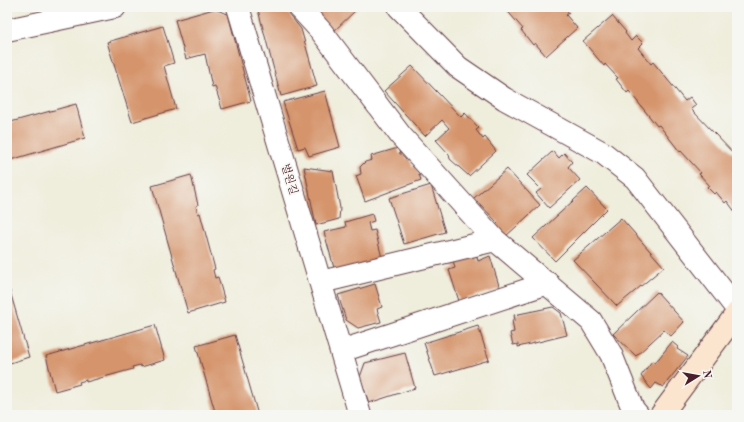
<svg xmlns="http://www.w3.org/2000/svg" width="744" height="422" font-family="'Old Standard TT','Noto Serif KR',serif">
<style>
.building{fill:#d5946c}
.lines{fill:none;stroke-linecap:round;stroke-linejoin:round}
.minor-casing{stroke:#633e45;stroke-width:24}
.secondary-casing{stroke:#633e45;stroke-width:24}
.minor{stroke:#fff;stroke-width:22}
.secondary{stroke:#fbe5cf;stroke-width:22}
.labels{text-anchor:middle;stroke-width:3.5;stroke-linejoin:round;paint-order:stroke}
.street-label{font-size:11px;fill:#4a1f2b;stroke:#f6f6f2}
</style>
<rect width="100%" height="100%" fill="#f6f6f2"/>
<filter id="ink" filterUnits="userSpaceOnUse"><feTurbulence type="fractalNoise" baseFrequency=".025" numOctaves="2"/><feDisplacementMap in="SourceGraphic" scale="8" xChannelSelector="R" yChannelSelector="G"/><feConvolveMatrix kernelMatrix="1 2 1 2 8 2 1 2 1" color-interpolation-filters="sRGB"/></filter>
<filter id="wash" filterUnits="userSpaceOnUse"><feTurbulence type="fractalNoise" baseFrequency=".012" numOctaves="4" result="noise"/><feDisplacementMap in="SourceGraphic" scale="16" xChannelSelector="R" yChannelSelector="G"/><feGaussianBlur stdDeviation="0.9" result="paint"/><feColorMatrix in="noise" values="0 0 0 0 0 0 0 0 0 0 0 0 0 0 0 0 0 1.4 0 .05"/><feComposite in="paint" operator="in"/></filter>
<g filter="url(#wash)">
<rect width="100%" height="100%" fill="#efeddb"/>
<g id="blocks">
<path class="building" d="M 268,7 L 283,7 L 301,29 L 317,86 L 281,96 L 258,10 Z
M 307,7 L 359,7 L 332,33 Z
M 504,7 L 564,7 L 569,13 L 566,15 L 577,28 L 546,56 L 535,43 L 533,45 L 521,30 L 523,29 Z
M 214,9 L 228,14 L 251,101 L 222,109 L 215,86 L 212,87 L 205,54 L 186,59 L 175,20 Z
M 612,16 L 626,32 L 625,33 L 631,41 L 636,36 L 643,43 L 638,48 L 651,64 L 653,62 L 685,101 L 690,97 L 696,105 L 691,109 L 737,157 L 736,213 L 727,201 L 725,203 L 716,192 L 714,194 L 707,187 L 709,185 L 699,174 L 701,173 L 681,151 L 680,152 L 659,125 L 657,126 L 629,91 L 627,93 L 616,79 L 618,78 L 605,64 L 604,66 L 583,41 Z
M 163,26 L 174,63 L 164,66 L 176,109 L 132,122 L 107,42 Z
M 412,66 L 461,117 L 465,113 L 479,128 L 476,130 L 483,139 L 485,137 L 496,151 L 469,176 L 450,159 L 449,154 L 436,140 L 449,128 L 442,120 L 425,136 L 384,91 Z
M 325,91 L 340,147 L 309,156 L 305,147 L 298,149 L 283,102 Z
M 76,104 L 85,138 L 7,161 L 7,123 Z
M 398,148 L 400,154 L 405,153 L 407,159 L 409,158 L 413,167 L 416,166 L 421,180 L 365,201 L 356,176 L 361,174 L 360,167 L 365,162 L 372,160 L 371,156 Z
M 553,151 L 559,158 L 564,153 L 572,162 L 568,167 L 580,180 L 549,208 L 536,193 L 541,189 L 527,175 Z
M 304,167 L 333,171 L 340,208 L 339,219 L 316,225 Z
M 507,169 L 540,205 L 505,237 L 495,226 L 498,223 L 474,198 Z
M 191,175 L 198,205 L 196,206 L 198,214 L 200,213 L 215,269 L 213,270 L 215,278 L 218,277 L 225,302 L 188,313 L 152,186 Z
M 431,185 L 445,232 L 404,244 L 389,198 Z
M 587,188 L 607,209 L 555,261 L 533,238 Z
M 372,214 L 374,221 L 368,223 L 370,231 L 375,230 L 383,262 L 336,275 L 324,232 L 346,227 L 345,222 Z
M 621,218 L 664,267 L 617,306 L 573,260 Z
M 476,253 L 478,261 L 490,256 L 500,289 L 459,301 L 449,270 L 455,268 L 453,260 Z
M 7,281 L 29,357 L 7,364 Z
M 375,284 L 382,307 L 377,309 L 381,322 L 358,328 L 346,320 L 338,295 Z
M 657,292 L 684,322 L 671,336 L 664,330 L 636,356 L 613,334 Z
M 553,307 L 561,313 L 567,335 L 518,347 L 518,344 L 513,345 L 510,333 L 514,332 L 512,320 L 515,320 L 514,315 Z
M 155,325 L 165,360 L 141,367 L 140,365 L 132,367 L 133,369 L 86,382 L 86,380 L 79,382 L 80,384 L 55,391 L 46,356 Z
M 478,326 L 489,360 L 435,376 L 424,343 Z
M 235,335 L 258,415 L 216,415 L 196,346 Z
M 672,342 L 678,347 L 677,349 L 688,356 L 663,387 L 656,383 L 651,389 L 641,376 L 652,361 L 655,363 Z
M 405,353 L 415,388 L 369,403 L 360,377 L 365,363 Z"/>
</g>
</g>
<g filter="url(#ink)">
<use href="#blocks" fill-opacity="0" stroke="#633e45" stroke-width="1"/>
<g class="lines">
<g class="minor-casing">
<path id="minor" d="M 238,7 L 360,415
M 299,7 L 321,31 L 401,136 L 495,240 L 591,321 L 611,354 L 633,409 L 638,415
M 399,7 L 458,67 L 505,99 L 603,153 L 635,178 L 737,309
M 7,30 L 115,7
M 321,282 L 495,240
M 341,351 L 548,283"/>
</g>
<g class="secondary-casing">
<path id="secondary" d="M 661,415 L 737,313"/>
</g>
<use href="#minor" class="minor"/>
<use href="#secondary" class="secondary"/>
</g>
</g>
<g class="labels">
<g class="street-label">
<text transform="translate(290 179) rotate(73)" y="4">벌원길</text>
</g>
</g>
<rect width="744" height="422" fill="none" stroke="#f6f6f2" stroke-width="24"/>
<g transform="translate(698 376) rotate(79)" stroke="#f6f6f2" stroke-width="3" paint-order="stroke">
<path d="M0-3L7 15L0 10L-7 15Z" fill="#4a1f2b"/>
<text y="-6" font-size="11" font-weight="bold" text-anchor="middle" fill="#4a1f2b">N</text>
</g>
</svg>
